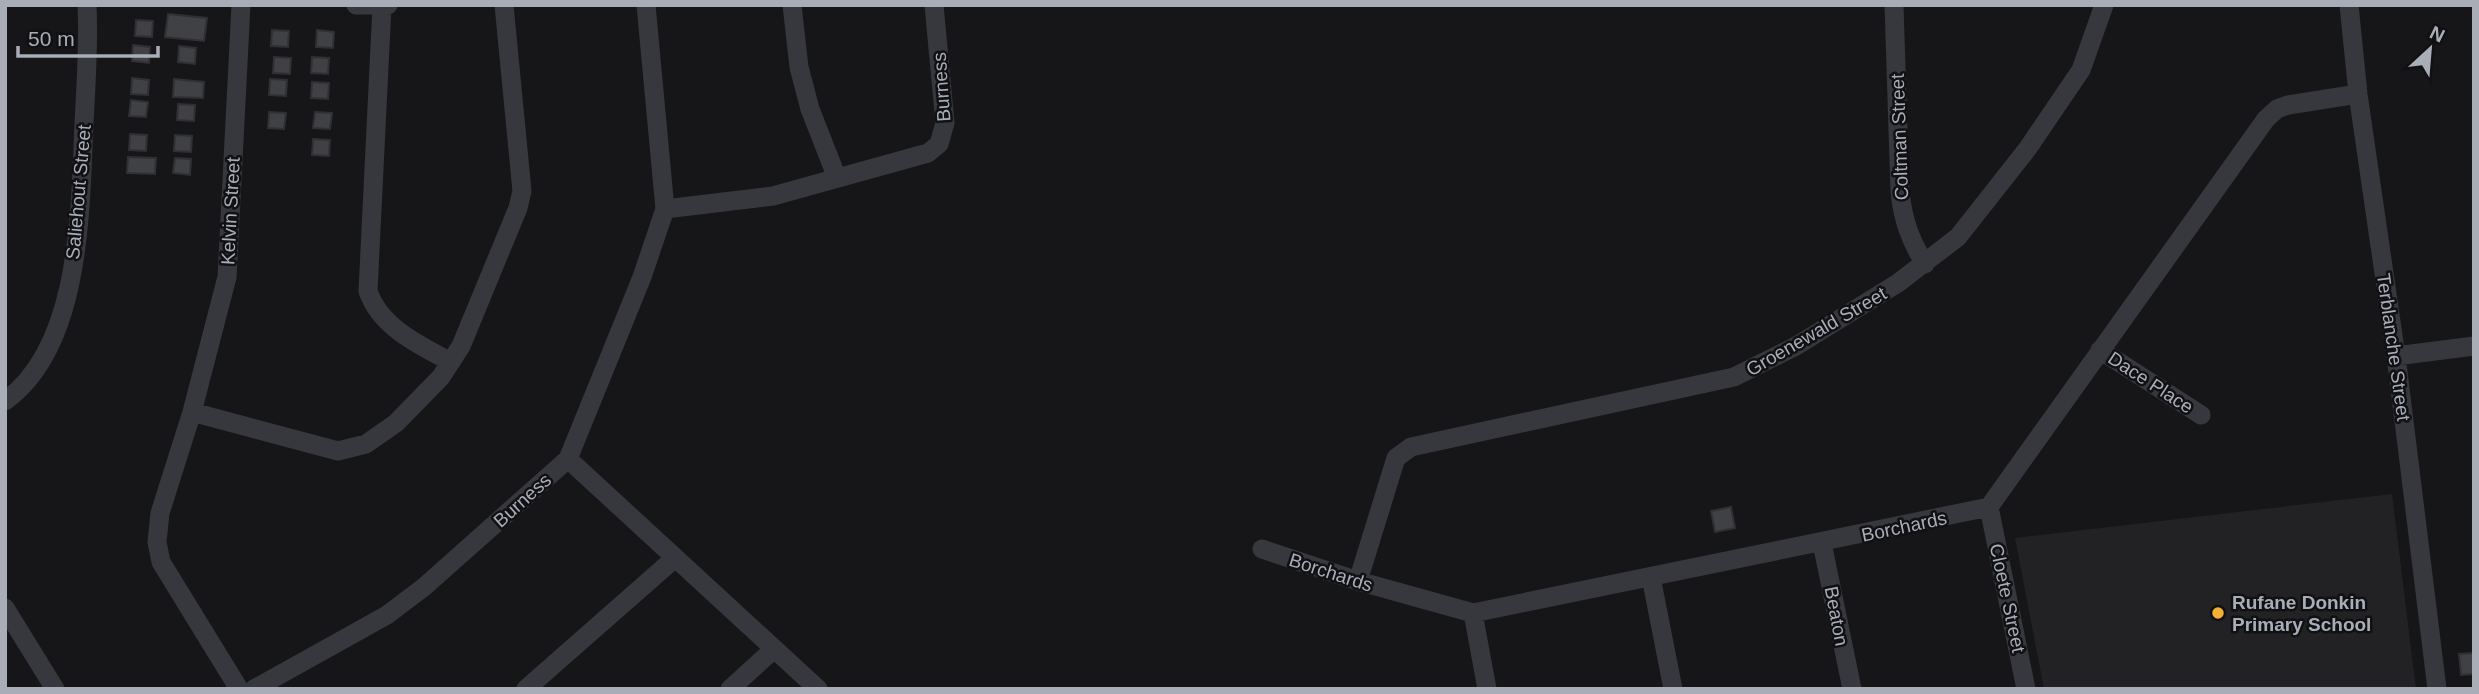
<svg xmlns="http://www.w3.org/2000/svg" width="2479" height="694" font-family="Helvetica,sans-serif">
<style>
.built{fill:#222225}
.building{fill:#404145;stroke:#303034;stroke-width:2}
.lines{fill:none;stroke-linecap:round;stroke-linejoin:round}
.street{stroke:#37383d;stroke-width:19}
.poi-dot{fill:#f2b134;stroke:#111113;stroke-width:2.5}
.labels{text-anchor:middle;stroke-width:5;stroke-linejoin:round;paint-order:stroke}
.street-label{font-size:19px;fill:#a8adb8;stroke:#111113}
.poi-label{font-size:19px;font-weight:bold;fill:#a8adb8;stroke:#111113;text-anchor:start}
</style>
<rect width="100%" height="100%" fill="#161618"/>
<path class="built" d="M 2392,494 L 2416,689 L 2044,689 L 2015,538 Z"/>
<path class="building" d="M 168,14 L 207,18 L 204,41 L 165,37 Z
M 136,20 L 153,21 L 152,37 L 135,36 Z
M 272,30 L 289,31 L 288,47 L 271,46 Z
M 317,30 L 334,32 L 333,48 L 316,47 Z
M 133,45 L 150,47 L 149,63 L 132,61 Z
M 179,46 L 196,48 L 195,64 L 178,62 Z
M 274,57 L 291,58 L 290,74 L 273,73 Z
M 312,57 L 329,58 L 328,74 L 311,73 Z
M 132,78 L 149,80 L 148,95 L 131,94 Z
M 174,79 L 204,82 L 203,98 L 173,97 Z
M 270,79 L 287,80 L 286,96 L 269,95 Z
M 312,82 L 329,83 L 328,99 L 311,98 Z
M 131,100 L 148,102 L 146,117 L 129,116 Z
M 178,104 L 195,105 L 194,121 L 177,120 Z
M 269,112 L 286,113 L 284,129 L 268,128 Z
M 315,112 L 332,113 L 330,129 L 313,128 Z
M 130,134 L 147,135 L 146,151 L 129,150 Z
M 175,135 L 192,136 L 191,152 L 174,151 Z
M 313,139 L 330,140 L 329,156 L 312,155 Z
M 128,157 L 156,158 L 155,174 L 127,173 Z
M 175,158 L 191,159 L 190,175 L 173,173 Z
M 1731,507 L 1735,528 L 1715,532 L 1711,511 Z
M 2474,653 L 2474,674 L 2461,675 L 2459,654 Z"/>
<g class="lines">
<path class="street" d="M 356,5 L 388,5
M 792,5 L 799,67 L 810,109 L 837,178
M 1894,5 L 1900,192 C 1903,220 1910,240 1925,264
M 2349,5 L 2358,94 L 2396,356 L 2437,689
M 382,6 L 368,291 C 380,327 419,345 451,362
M 665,209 L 773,196 L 928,153 L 939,144 L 945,123 L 934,5
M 2100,350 L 2201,415
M 2396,356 L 2474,346
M 5,401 C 82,346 80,208 84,123 C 86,84 89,44 87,5
M 192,412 L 338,451 L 366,444 L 396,423 L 441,377 L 461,346 L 518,208 L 522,191 L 504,5
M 568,459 L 818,689
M 1989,507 L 2026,689
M 1822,543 L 1852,689
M 1262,549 L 1358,581 L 1473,613 L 1989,507 L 2266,119 L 2277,109 L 2288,105 L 2358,94
M 1651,577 L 1673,689
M 1358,581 L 1396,458 L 1411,447 L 1734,377 L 1796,346 L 1898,283 L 1958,237 L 2028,148 L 2081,70 L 2104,5
M 5,608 L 55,689
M 1473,613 L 1487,689
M 239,689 L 161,562 L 157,542 L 160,513 L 192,412 L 227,277 L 241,5
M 254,689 L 387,615 L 424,587 L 568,459 L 642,277 L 665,209 L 646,5
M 526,689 L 675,558
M 730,689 L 773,650"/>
</g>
<circle class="poi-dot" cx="2218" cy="613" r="7"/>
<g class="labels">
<g class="street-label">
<text transform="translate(941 87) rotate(-94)" y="7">Burness</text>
<text transform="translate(1899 137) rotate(-92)" y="7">Coltman Street</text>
<text transform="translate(78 192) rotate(-85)" y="7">Saliehout Street</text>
<text transform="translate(230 211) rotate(-87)" y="7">Kelvin Street</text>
<text transform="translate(1816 331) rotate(-30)" y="7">Groenewald Street</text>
<text transform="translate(2394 347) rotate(82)" y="7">Terblanche Street</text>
<text transform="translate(2151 382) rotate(33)" y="7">Dace Place</text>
<text transform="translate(522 500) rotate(-42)" y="7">Burness</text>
<text transform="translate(1904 526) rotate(-12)" y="7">Borchards</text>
<text transform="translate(1331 572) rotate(18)" y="7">Borchards</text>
<text transform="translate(2008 598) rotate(78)" y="7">Cloete Street</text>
<text transform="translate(1837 616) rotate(79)" y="7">Beaton</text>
</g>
<g class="poi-label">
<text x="2232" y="609">Rufane Donkin<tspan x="2232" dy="22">Primary School</tspan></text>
</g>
</g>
<rect width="2479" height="694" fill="none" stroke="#a8adb8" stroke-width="14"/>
<g transform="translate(2430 49) rotate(26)" stroke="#111113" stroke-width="5" paint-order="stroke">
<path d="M0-5L12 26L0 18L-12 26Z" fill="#a8adb8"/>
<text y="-10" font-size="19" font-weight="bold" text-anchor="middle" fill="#a8adb8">N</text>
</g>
<path d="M18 46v10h140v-10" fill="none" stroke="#a8adb8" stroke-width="3.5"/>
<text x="28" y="46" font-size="21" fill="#a8adb8" stroke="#111113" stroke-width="5" paint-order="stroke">50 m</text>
</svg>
